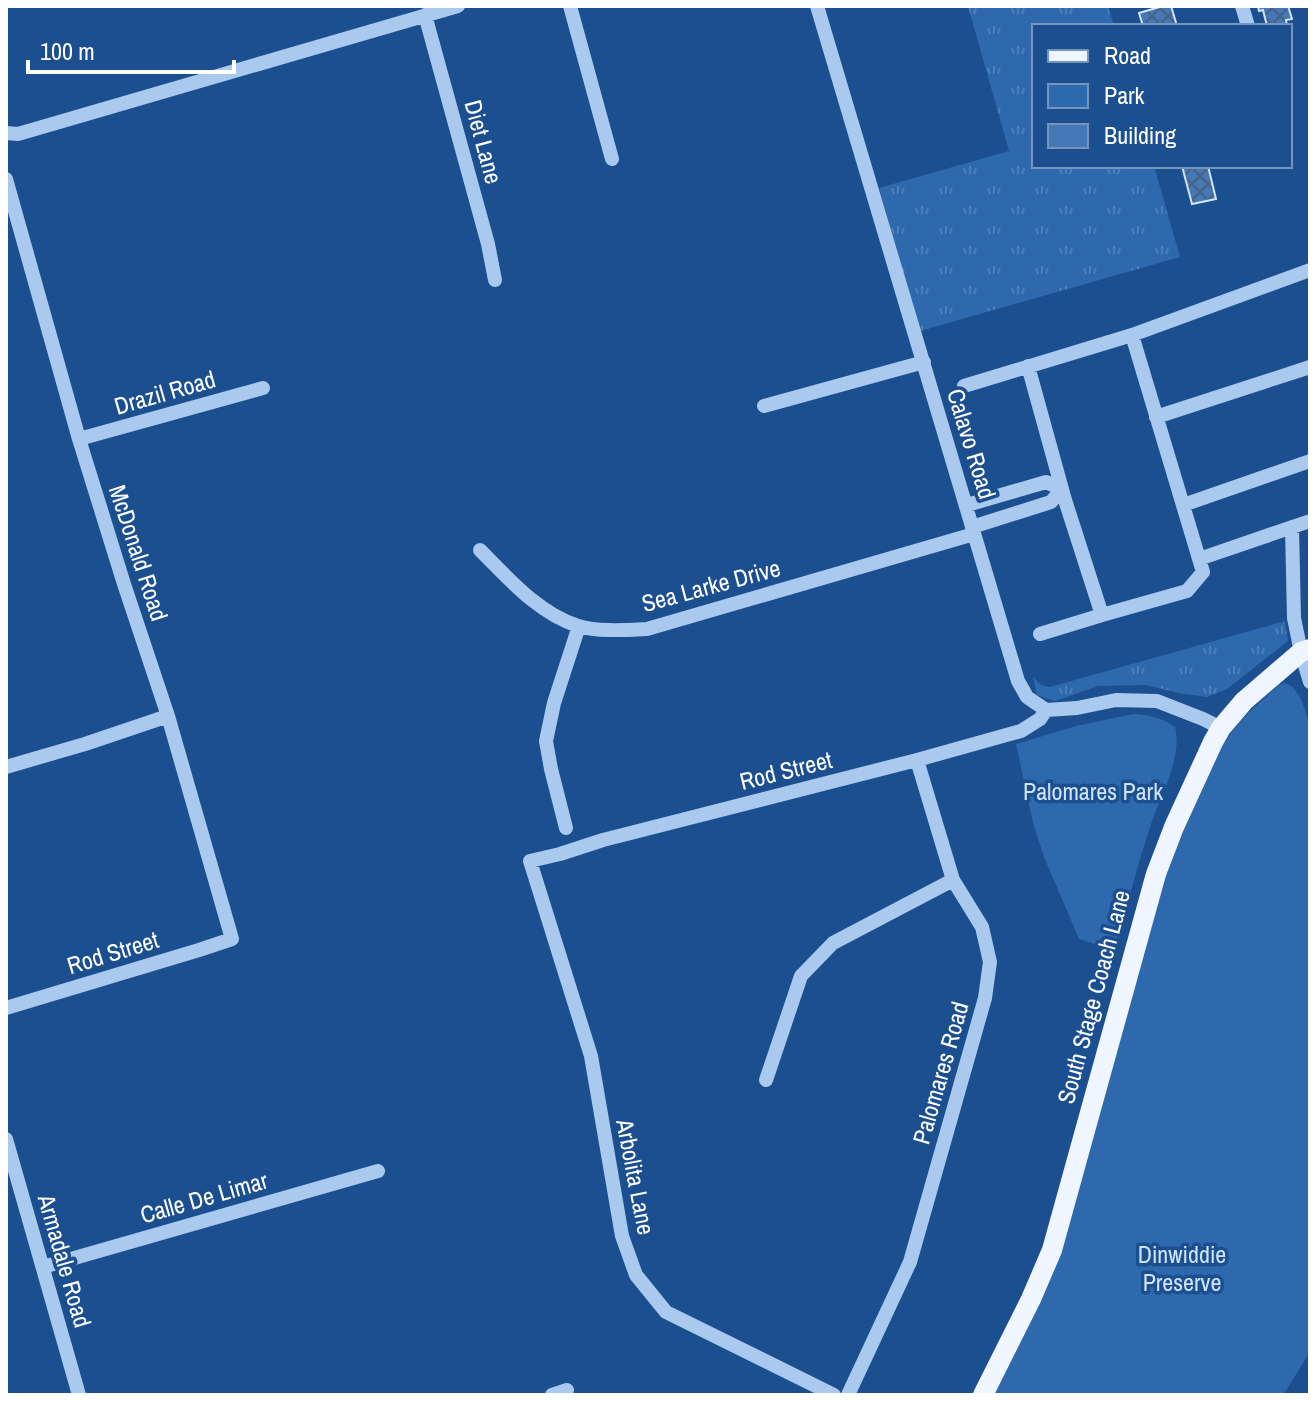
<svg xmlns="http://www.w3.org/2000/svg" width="1316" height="1401" font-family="'Archivo Narrow',sans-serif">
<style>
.grass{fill:url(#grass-tufts)}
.park{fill:#2e69ad}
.building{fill:url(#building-cross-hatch);stroke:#cfe3fa;stroke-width:2}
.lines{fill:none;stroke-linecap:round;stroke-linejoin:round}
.minor{stroke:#a9c9ee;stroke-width:14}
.major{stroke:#f0f6ff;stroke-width:20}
.labels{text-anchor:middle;stroke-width:7;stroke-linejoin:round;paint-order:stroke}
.street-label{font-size:24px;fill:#fff;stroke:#1b4f8f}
.park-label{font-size:24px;fill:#cfe3fa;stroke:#1b4f8f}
</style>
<defs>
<pattern id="grass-tufts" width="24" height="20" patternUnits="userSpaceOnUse" patternTransform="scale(2)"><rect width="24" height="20" fill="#2e69ad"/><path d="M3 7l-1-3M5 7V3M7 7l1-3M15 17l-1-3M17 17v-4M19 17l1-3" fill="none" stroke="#4d80b9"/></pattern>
<pattern id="building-cross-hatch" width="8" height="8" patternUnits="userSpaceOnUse" patternTransform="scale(2)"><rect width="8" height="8" fill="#4478b7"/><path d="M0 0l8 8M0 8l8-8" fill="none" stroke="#486282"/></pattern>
</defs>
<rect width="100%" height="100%" fill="#1b4f8f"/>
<path class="grass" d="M 968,6 L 1108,6 L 1114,26 L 1034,26 L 1034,166 L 1154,166 L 1180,257 L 920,331 L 879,188 L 1009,151 Z
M 1285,621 L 1288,641 L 1227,689 L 1207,697 L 1178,693 L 1146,685 L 1098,686 L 1055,701 L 1037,695 L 1033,677 L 1041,685 L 1050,687 Z"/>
<path class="park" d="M 1285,683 C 1301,688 1305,711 1310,726 L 1310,1352 L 1283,1395 L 989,1395 L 1059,1240 L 1154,896 L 1209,763 L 1235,728 L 1249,712 L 1279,685 Z
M 1133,714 C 1149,715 1161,717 1175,727 C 1183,758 1160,796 1150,827 C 1137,868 1125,909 1116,951 L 1079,939 L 1044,857 L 1033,823 L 1016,744 L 1076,726 Z"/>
<path class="building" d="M 1163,6 L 1171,6 L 1177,26 L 1143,26 L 1139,13 Z
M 1258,6 L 1288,6 L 1292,19 L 1286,20 L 1287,26 L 1267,26 L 1263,10 L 1259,11 Z
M 1182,166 L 1208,166 L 1216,199 L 1192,204 Z"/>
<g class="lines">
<path class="minor" d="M 570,6 L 612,159
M 817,6 L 1018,681 L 1027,697 L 1046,710 L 1077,708 L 1116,700 L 1157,701 L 1203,719 L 1221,728
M 1242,6 L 1248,26
M 425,15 L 488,244 L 495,280
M 6,133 L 18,134 L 458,6
M 6,179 L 79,439 L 124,584 L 168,716 L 232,939 L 199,950 L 6,1008
M 1132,335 L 1310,270
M 964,386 L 1132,335 L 1203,572 L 1187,591 L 1102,615 L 1065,500 L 1028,366
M 764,406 L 924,362
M 1156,417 L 1310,367
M 79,439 L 263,388
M 967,505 L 1046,482 L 1062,489 L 1051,502 L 972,527
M 1183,505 L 1310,461
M 1292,527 L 1294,618 L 1301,652 L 1310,682
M 480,550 C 509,579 538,613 578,626 C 598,632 626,630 647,629 L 974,534
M 1199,559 L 1310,521
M 1040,634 L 1102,615
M 6,767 L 85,744 L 168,716
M 566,828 L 551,769 L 546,741 L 554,703 L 579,626
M 766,1080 L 801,976 L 833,943 L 953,880
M 6,1139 L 79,1395
M 43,1267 L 378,1171
M 552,1395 L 567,1390
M 834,1395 L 666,1312 L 636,1275 L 622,1236 L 591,1056 L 530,861 L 560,854 L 603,840 L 917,760 L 1021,731 L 1040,719 L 1046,710
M 848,1395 L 910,1262 L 985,998 L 990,962 L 982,927 L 953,880 L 917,760"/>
<path class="major" d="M 983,1395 L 1031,1299 L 1052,1250 L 1156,874 L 1174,827 L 1213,742 L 1221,728 L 1244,701 L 1301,652 L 1310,649"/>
</g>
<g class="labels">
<g class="street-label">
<text transform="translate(483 142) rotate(75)" y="8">Diet Lane</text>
<text transform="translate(165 393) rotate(-16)" y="8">Drazil Road</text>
<text transform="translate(971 444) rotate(73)" y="8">Calavo Road</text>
<text transform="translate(138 553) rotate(72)" y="8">McDonald Road</text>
<text transform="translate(711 586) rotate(-15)" y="8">Sea Larke Drive</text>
<text transform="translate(786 771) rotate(-14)" y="8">Rod Street</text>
<text transform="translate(113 953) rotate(-17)" y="8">Rod Street</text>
<text transform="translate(1094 997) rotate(-75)" y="8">South Stage Coach Lane</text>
<text transform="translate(941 1073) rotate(-74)" y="8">Palomares Road</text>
<text transform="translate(635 1177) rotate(79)" y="8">Arbolita Lane</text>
<text transform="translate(204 1198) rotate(-16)" y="8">Calle De Limar</text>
<text transform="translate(64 1261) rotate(74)" y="8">Armadale Road</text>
</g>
<g class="park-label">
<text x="1093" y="800">Palomares Park</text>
<text x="1182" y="1263">Dinwiddie<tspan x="1182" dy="28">Preserve</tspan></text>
</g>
</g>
<rect width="1316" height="1401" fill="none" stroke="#ffffff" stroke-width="16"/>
<rect x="1032" y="24" width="260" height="144" fill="#1b4f8f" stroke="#7695bc" stroke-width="2"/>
<rect x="1048" y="50" width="40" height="12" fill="#f0f6ff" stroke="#7695bc" stroke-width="2"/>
<text x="1104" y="64" font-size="24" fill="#ffffff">Road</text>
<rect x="1048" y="84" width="40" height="24" fill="#2e69ad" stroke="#7695bc" stroke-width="2"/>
<text x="1104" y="104" font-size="24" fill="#ffffff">Park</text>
<rect x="1048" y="124" width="40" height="24" fill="#4478b7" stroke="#7695bc" stroke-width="2"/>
<text x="1104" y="144" font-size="24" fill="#ffffff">Building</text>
<path d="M28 60v12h206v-12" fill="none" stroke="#ffffff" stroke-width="4"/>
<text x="40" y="60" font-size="24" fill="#ffffff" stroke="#1b4f8f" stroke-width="6" paint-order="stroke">100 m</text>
</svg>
